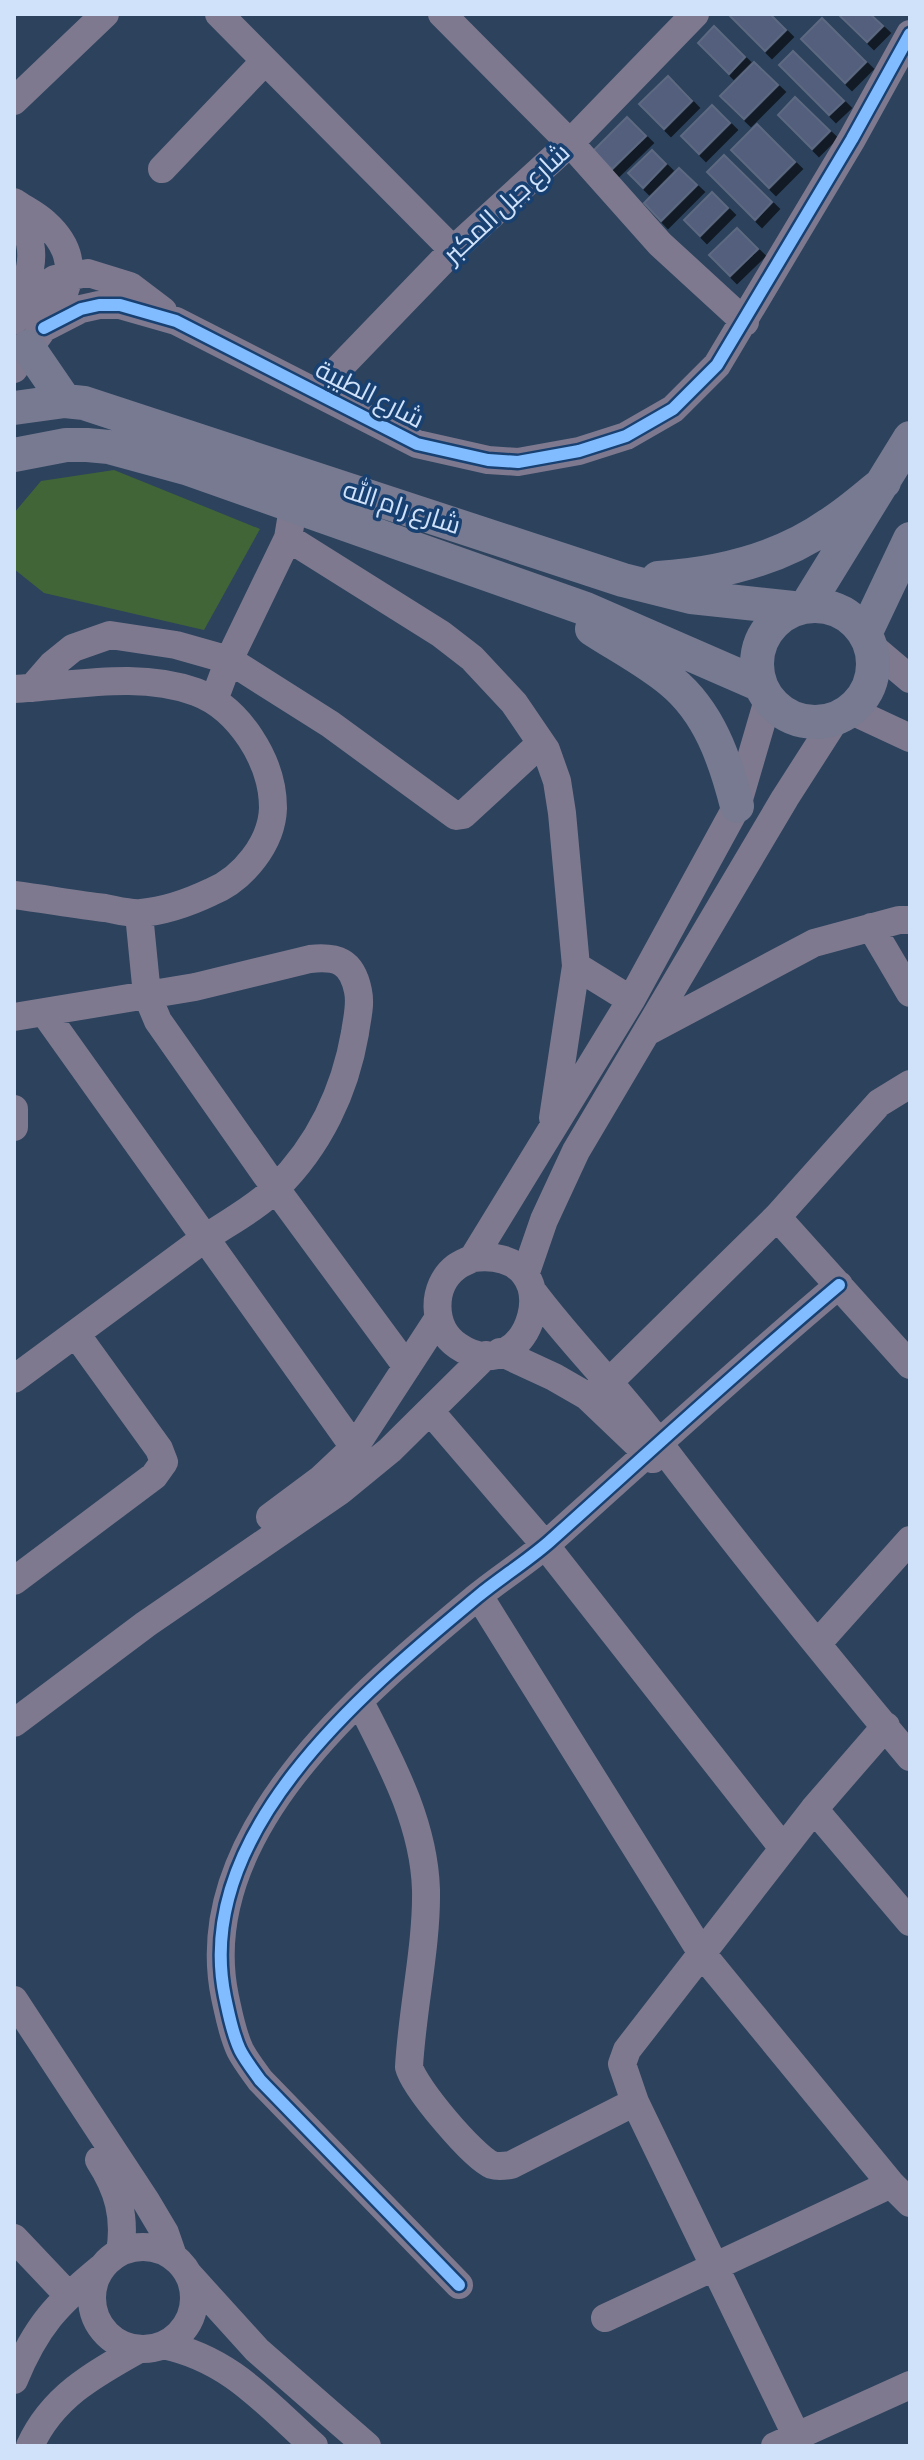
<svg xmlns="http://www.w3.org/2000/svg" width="924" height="2460" font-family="'Asap Condensed',Cairo,sans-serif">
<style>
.green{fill:#426537}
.building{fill:#525e7d;stroke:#5d6981;stroke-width:2;filter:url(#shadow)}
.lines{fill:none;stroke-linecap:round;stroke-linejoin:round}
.minor{stroke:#7e798f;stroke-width:28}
.major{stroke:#777a90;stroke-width:34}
.cycleway-casing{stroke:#184071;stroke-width:17}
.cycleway{stroke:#80bcff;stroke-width:12}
.labels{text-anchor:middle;stroke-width:7;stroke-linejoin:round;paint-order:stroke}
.street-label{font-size:26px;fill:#d0e2fa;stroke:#184071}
</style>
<defs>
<filter id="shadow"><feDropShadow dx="7" dy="7" stdDeviation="0" flood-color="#0009"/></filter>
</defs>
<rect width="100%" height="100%" fill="#2c425d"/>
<path class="green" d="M 114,470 L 260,529 L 204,630 L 44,593 L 14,569 L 14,513 L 41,481 Z"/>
<path class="building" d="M 728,14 L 770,14 L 786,30 L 765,51 Z
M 838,14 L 870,14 L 883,26 L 867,42 Z
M 822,18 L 866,62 L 845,83 L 801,39 Z
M 714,26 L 745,57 L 729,74 L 698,43 Z
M 793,51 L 844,101 L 829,115 L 779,65 Z
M 754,62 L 778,85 L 744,119 L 720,96 Z
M 668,76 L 692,101 L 664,129 L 639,104 Z
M 795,97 L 830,131 L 812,149 L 778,115 Z
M 712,105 L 730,123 L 699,154 L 681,136 Z
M 627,117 L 646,136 L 612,169 L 593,151 Z
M 757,124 L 795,162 L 769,188 L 731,150 Z
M 652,150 L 666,164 L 643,188 L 628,173 Z
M 724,155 L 772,202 L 755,220 L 707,172 Z
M 679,168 L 697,185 L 661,221 L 644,203 Z
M 712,192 L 728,208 L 700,236 L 684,220 Z
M 737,228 L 758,249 L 730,276 L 709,255 Z"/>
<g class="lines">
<path class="minor" d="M 219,14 L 453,250
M 442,14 L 570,143 L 660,244 L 745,322
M 14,101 L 105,14
M 162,169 L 265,61
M 14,202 C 24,209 37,215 45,223 C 102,274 43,324 14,369
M 14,207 C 39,245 34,267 17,307
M 14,321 L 43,287 L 55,279 L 88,273 L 130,286 L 163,311
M 44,328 L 81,309 L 99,305 L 120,305 L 176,321 L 417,444 L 488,460 L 518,462 L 579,451 L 626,436 L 673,409 L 717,365 L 852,139 L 910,34
M 317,391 L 453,250 L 570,143 L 695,14
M 288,538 L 441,634 L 472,658 L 514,703 L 546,750 L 557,781 L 562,813 L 576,966 L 553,1118
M 871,646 L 910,679
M 32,688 L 52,665 L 73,648 L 110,635 L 176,645 L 229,660 L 330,724 L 456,816 L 463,815 L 541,743
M 14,689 C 74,686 138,671 196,692 C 239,708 273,761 273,808 C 272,843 243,879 211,892 C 190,902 164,911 141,913 C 130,914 116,910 105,908 C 74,904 44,899 14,895
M 214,700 L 229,660 L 288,538 L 291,520
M 852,711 L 910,738
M 139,914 L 147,995 L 158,1021 L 276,1189 L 407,1367
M 871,927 L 910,993
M 576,966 L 631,1000
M 44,1012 L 364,1461
M 14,1017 L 195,987 L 310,959 C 337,956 352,961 358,991 C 361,1005 357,1018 355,1033 C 345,1091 319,1146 276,1188 C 255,1209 225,1224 201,1241 C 139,1287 77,1333 14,1379
M 649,1031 L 814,943 L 899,920 L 910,920
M 14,1109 L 14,1127
M 777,1217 L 910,1365
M 473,1258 C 576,1246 530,1396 458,1346 C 431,1328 431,1286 456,1267 C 461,1263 468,1261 473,1258 L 631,1000 L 737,806 L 768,700
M 525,1275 L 544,1220 L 576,1151 L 785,798 L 835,720
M 533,1292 C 572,1344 619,1390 658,1442 C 739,1549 824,1654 910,1757
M 500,1352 L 554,1377 L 587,1396 L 653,1459
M 587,1396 L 609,1382 L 777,1217 L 879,1103 L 910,1084
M 430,1411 L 545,1545 L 783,1848
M 270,1517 L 321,1479 L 354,1448 L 438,1319
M 14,1581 L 154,1476 L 164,1462 L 159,1449 L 76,1334
M 479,1596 L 703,1955 L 891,2184 L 910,2203
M 818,1643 L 910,1540
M 360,1702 C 390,1761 424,1822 426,1890 C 427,1946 412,2010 409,2067 C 414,2087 473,2157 492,2165 C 498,2167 504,2166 511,2165 L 635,2102
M 14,1723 L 146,1624 L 340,1491 L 390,1450 L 486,1355
M 814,1809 L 910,1922
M 14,2000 L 146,2201 L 165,2233 L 173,2256
M 99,2160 C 118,2189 126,2217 120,2252
M 14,2238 L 68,2295
M92 2298a51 51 0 1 1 102 0a51 51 0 1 1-102 0Z
M 189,2275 L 257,2350 L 367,2446
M 459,2285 L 260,2080 C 253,2070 245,2060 240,2050 C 232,2033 229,2015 225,1997 C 191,1833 364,1691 477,1597 C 500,1578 526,1562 549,1542 C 645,1456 740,1368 839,1285
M 605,2318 L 891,2184
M 163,2345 C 230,2359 265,2402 314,2446
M 14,2380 C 36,2326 57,2304 101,2268
M 796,2435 L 635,2102 L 622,2064 L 627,2050 L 814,1809 L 886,1726
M 30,2446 C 52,2397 94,2374 139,2349
M 775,2446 L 910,2385"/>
<path class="major" d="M 28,347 L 65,401
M 14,408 L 65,401 L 84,403 L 623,580 L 691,597 L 793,608
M 14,455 L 66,445 L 87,445 L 109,447 L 186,468 L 586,609 L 758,684
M 658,578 C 719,574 779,560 830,524 C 849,512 867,496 884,482
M 807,605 L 910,438
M757 664a58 58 0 1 1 116 0a58 58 0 1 1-116 0Z
M 592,629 C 618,646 647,661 671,681 C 709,712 725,759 737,806
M 865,634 L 910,539"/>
<g class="cycleway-casing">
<path id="cycleway" d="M 44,328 L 81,309 L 99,305 L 120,305 L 176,321 L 417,444 L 488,460 L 518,462 L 579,451 L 626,436 L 673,409 L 717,365 L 852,139 L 910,34
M 459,2285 L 260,2080 C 253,2070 245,2060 240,2050 C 232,2033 229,2015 225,1997 C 191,1833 364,1691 477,1597 C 500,1578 526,1562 549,1542 C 645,1456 740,1368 839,1285"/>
</g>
<use href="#cycleway" class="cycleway"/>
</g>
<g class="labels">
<g class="street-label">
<text transform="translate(506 203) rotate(-43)" y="9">شارع جبل المكبر</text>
<text transform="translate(370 394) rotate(27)" y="9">شارع الطيبة</text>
<text transform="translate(402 507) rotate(18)" y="9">شارع رام الله</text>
</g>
</g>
<rect width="924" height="2460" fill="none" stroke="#d0e2fa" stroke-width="32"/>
</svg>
